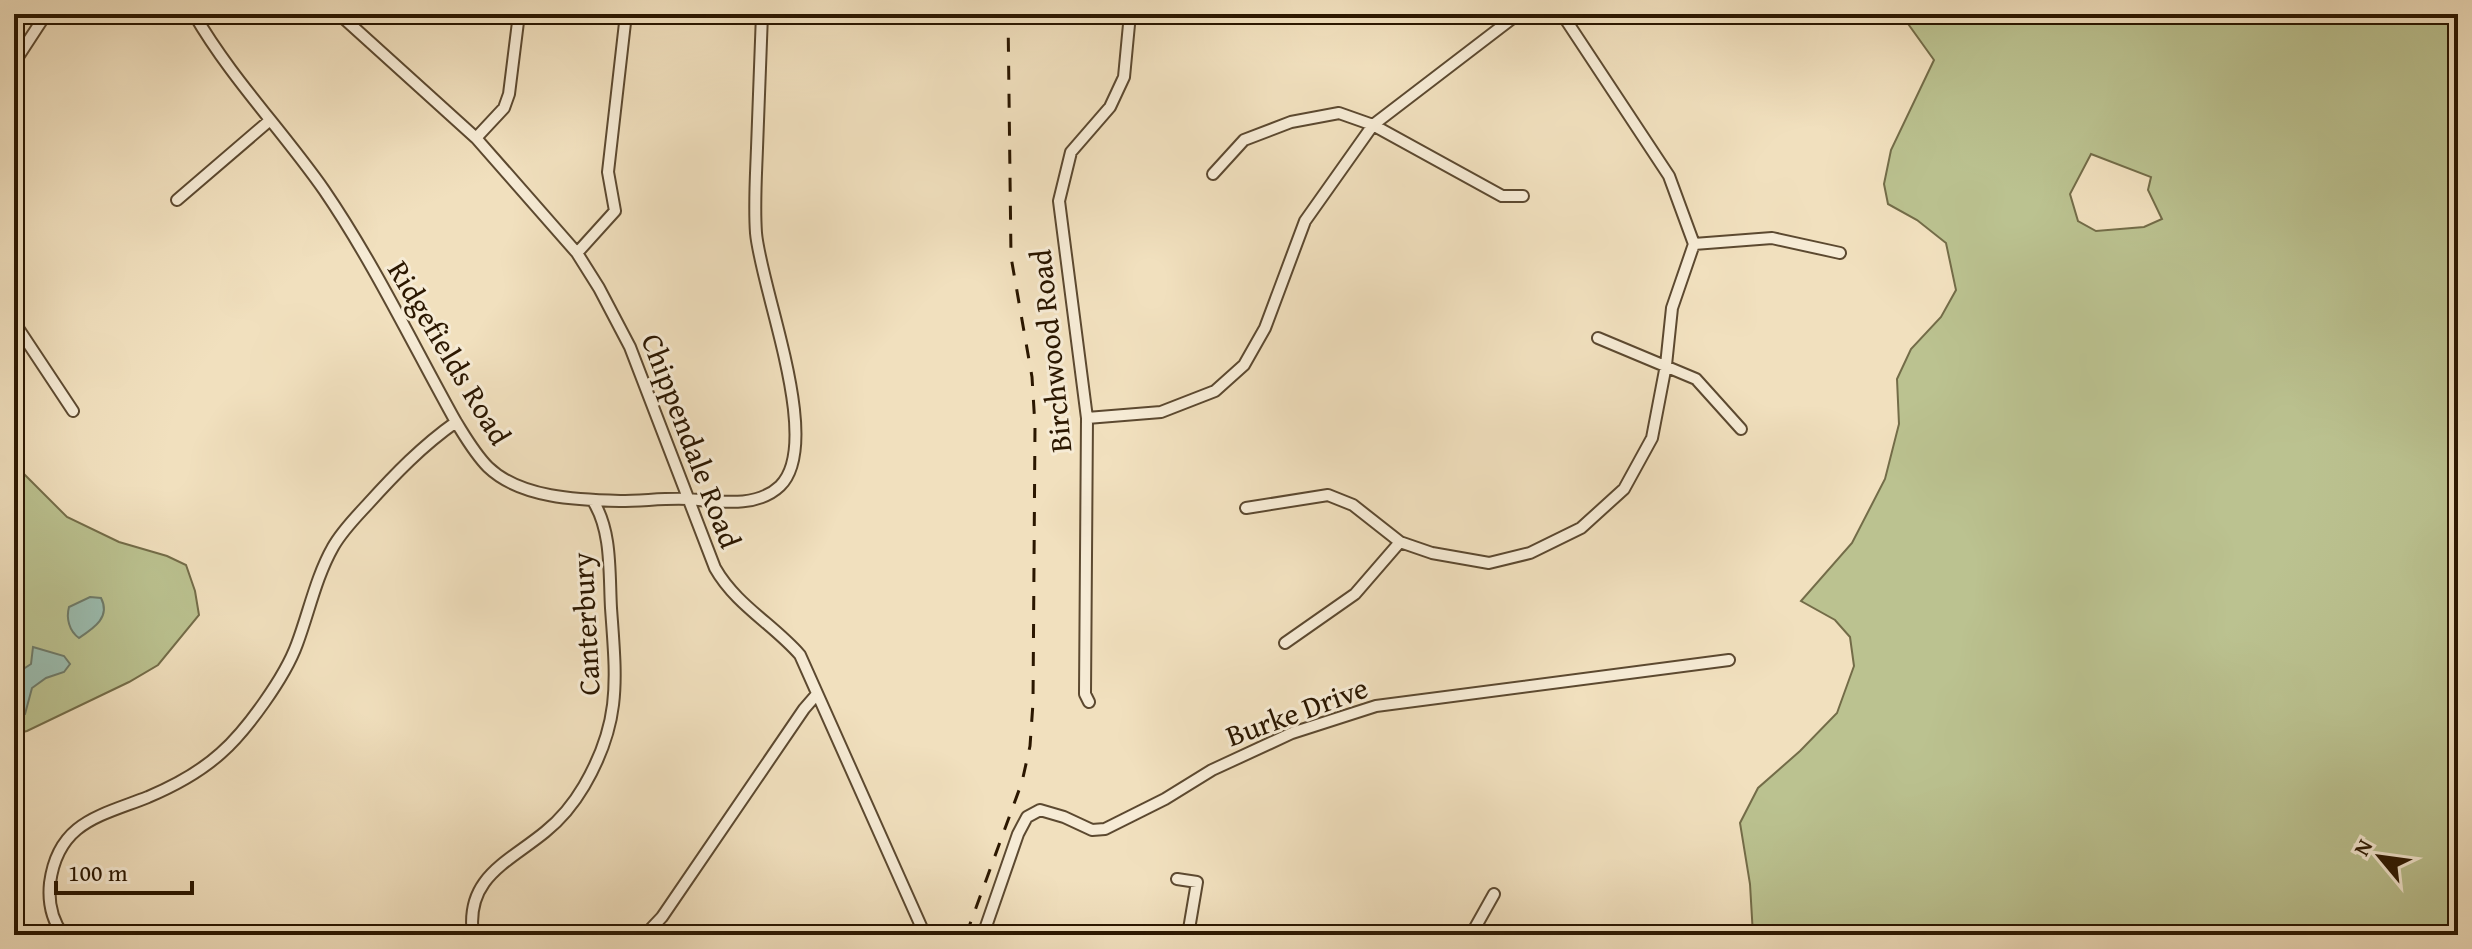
<svg xmlns="http://www.w3.org/2000/svg" width="2472" height="949" font-family="'Gentium Book Plus',serif">
<style>
.green{fill:#bbc290;stroke:#736c48;stroke-width:2;fill-rule:evenodd}
.water{fill:#9bbdb0;stroke:#6e7b6a;stroke-width:2}
.lines{fill:none;stroke-linecap:round;stroke-linejoin:round}
.minor-casing{stroke:#5c4930;stroke-width:14}
.minor{stroke:#f6ebd5;stroke-width:10}
.rail{stroke:#2b1700;stroke-width:3;stroke-dasharray:14 14;stroke-linecap:butt}
.labels{text-anchor:middle;stroke-width:6;stroke-linejoin:round;paint-order:stroke}
.street-label{font-size:30px;fill:#2b1700;stroke:#f6ebd5}
</style>
<rect width="100%" height="100%" fill="#f1e0be"/>
<filter id="stains"><feTurbulence type="fractalNoise" baseFrequency=".0025" numOctaves="4"/><feColorMatrix values="0 0 0 0 .2 0 0 0 0 .09 0 0 0 0 .02 0 0 0 .5 -.17"/></filter>
<radialGradient id="worn" r=".72"><stop offset=".6" stop-color="#630" stop-opacity="0"/><stop offset="1" stop-color="#630" stop-opacity=".3"/></radialGradient>
<path class="green" d="M 1901,14 L 2458,14 L 2458,935 L 1753,935 L 1750,884 L 1740,823 L 1758,788 L 1800,751 L 1837,713 L 1854,666 L 1850,637 L 1835,620 L 1801,601 L 1852,543 L 1885,479 L 1899,424 L 1897,379 L 1911,349 L 1941,317 L 1956,290 L 1946,243 L 1917,220 L 1888,204 L 1884,184 L 1891,150 L 1934,60 ZM 2091,154 L 2151,177 L 2148,190 L 2162,219 L 2144,227 L 2096,231 L 2078,221 L 2070,194 Z
M 14,464 L 67,517 L 119,542 L 167,556 L 186,565 L 195,591 L 199,615 L 158,665 L 129,682 L 27,731 L 14,734 Z"/>
<path class="water" d="M 90,597 L 101,598 C 111,617 94,628 79,638 C 69,631 66,618 69,607 Z
M 33,647 L 64,656 L 70,664 L 64,672 L 46,678 L 32,688 L 25,714 L 14,719 L 14,675 L 31,664 Z"/>
<g class="lines">
<g class="minor-casing">
<path id="minor" d="M 194,14 C 231,78 282,130 324,190 C 374,263 413,345 456,422 C 466,438 475,454 488,467 C 520,498 578,500 620,501 C 642,501 665,498 687,499 C 717,501 756,509 780,486 C 824,443 761,290 756,233 C 754,205 756,176 757,148 C 759,103 760,59 762,14
M 339,14 L 476,138 L 577,253 L 599,288 L 630,347 L 715,568 C 736,605 773,624 800,655 L 925,935
M 14,63 L 46,14
M 476,138 L 504,108 L 509,94 L 519,14
M 1213,174 L 1244,140 L 1291,122 L 1339,113 L 1373,125 L 1502,196 L 1523,196
M 177,200 L 269,121
M 1694,244 L 1772,238 L 1840,253
M 577,253 L 615,211 L 608,172 L 626,14
M 14,322 L 73,411
M 1598,338 L 1696,379 L 1741,429
M 1087,418 L 1161,412 L 1215,391 L 1244,365 L 1265,328 L 1305,221 L 1373,125 L 1518,14
M 1246,508 L 1328,495 L 1353,505 L 1400,542 L 1432,553 L 1489,563 L 1530,553 L 1581,528 L 1624,489 L 1652,438 L 1666,365 L 1672,308 L 1694,244 L 1669,176 L 1562,14
M 1285,643 L 1355,594 L 1400,542
M 1089,702 L 1085,694 L 1087,418 L 1059,201 L 1071,152 L 1110,107 L 1124,77 L 1130,14
M 1177,879 L 1197,882 L 1188,935
M 63,935 C 52,920 48,902 50,883 C 58,822 100,816 148,797 C 174,786 200,772 221,753 C 247,730 285,677 297,644 C 309,612 316,577 333,547 C 342,531 355,518 367,505 C 395,474 422,446 456,422
M 473,935 C 465,878 507,863 545,832 C 560,820 574,803 584,786 C 622,721 616,679 611,608 C 609,572 612,531 593,501
M 645,935 L 662,917 L 804,709 L 817,694
M 983,935 L 1018,834 L 1027,817 L 1040,810 L 1064,817 L 1092,830 L 1105,829 L 1165,799 L 1212,770 L 1292,733 L 1376,706 L 1729,660
M 1471,935 L 1494,894"/>
</g>
<use href="#minor" class="minor"/>
<path class="rail" d="M 966,935 L 1022,782 L 1030,746 L 1033,703 L 1035,426 L 1032,377 L 1011,257 L 1008,14"/>
</g>
<g class="labels">
<g class="street-label">
<text transform="translate(1051 351) rotate(-96)" y="10">Birchwood Road</text>
<text transform="translate(449 353) rotate(59)" y="10">Ridgefields Road</text>
<text transform="translate(691 441) rotate(69)" y="10">Chippendale Road</text>
<text transform="translate(586 624) rotate(-93)" y="10">Canterbury</text>
<text transform="translate(1297 712) rotate(-20)" y="10">Burke Drive</text>
</g>
</g>
<rect width="2472" height="949" fill="none" stroke="#f1e0be" stroke-width="48"/>
<rect x="16" y="16" width="2440" height="917" fill="none" stroke="#2b1700" stroke-width="4"/>
<rect x="24" y="24" width="2424" height="901" fill="none" stroke="#2b1700" stroke-width="2"/>
<g transform="translate(2380 857) rotate(299)" stroke="#f6ebd5" stroke-width="6" paint-order="stroke">
<path d="M0-6L14 30L0 20L-14 30Z" fill="#2b1700"/>
<text y="-12" font-size="22" font-weight="bold" text-anchor="middle" fill="#2b1700">N</text>
</g>
<path d="M56 881v12h136v-12" fill="none" stroke="#2b1700" stroke-width="4"/>
<text x="68" y="881" font-size="24" fill="#2b1700" stroke="#f6ebd5" stroke-width="6" paint-order="stroke">100 m</text>
<rect width="100%" height="100%" filter="url(#stains)"/>
<rect width="100%" height="100%" fill="url(#worn)"/>
</svg>
